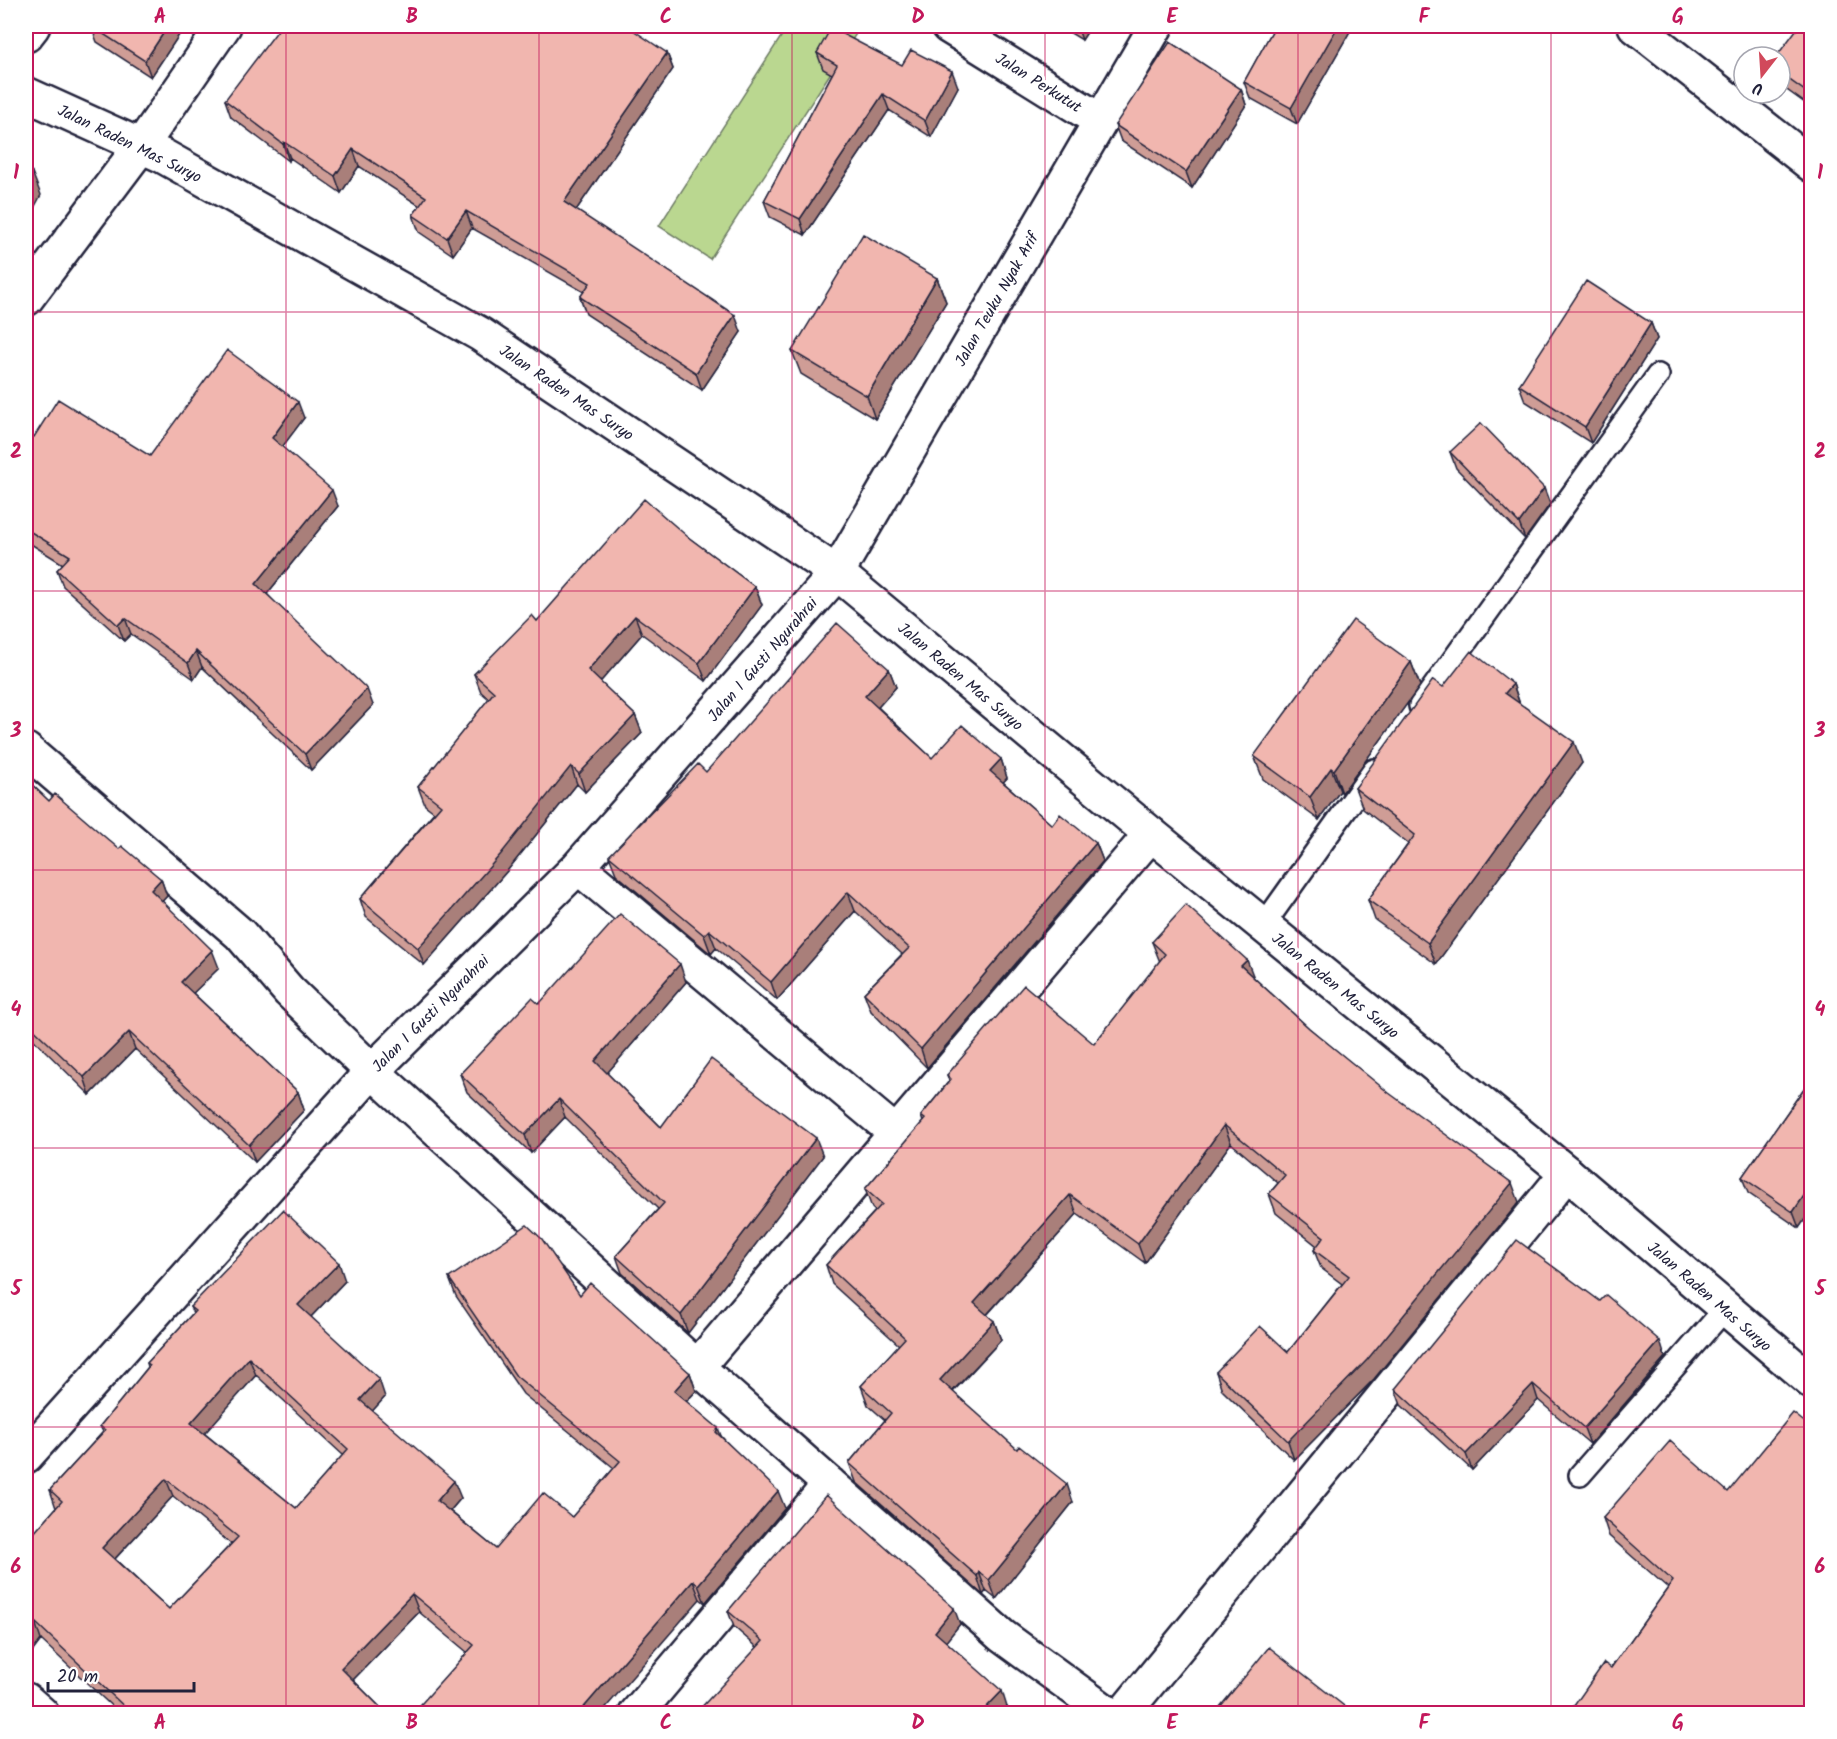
<svg xmlns="http://www.w3.org/2000/svg" width="1837" height="1739" font-family="Kalam,sans-serif">
<style>
.grass{fill:#bad790;stroke:#6e7c66;stroke-width:1.5}
.lines{fill:none;stroke-linecap:round;stroke-linejoin:round}
.service-casing{stroke:#22223b;stroke-width:26}
.minor-casing{stroke:#22223b;stroke-width:38}
.tertiary-casing{stroke:#22223b;stroke-width:38}
.service{stroke:#fff;stroke-width:21}
.minor{stroke:#fff;stroke-width:33}
.tertiary{stroke:#fff;stroke-width:33}
.wall{fill:#cf9d96;stroke:#22223b;stroke-width:1.5;fill-rule:evenodd}
.shaded-wall{fill:#a97f7a;stroke:#22223b;stroke-width:1.5}
.building{fill:#f1b6af;stroke:#22223b;stroke-width:1.5;fill-rule:evenodd}
.grid{fill:none;stroke:#c2185b;stroke-width:1.5;stroke-opacity:0.55}
.labels{text-anchor:middle;stroke-width:6;stroke-linejoin:round;paint-order:stroke}
.street-label{font-size:16px;fill:#22223b;stroke:#fff}
.neatline{fill:none;stroke:#c2185b;stroke-width:2}
.grid-label{font-size:20px;text-anchor:middle;font-weight:bold;fill:#c2185b}
</style>
<rect width="100%" height="100%" fill="#fff"/>
<filter id="ink" filterUnits="userSpaceOnUse"><feTurbulence type="fractalNoise" baseFrequency=".0167" numOctaves="2"/><feDisplacementMap in="SourceGraphic" scale="12" xChannelSelector="R" yChannelSelector="G"/><feConvolveMatrix kernelMatrix="1 2 1 2 8 2 1 2 1" color-interpolation-filters="sRGB"/></filter>
<g filter="url(#ink)">
<path class="grass" d="M 788,26 L 861,26 L 710,259 L 659,226 Z"/>
<g class="lines">
<g class="service-casing">
<path id="service" d="M 1420,706 L 1658,375
M 1263,926 L 1374,770
M 1580,1475 L 1724,1310"/>
</g>
<g class="minor-casing">
<path id="minor" d="M 948,26 L 1099,120
M 1635,26 L 1812,165
M 26,35 L 33,26
M 26,299 L 141,146 L 224,26
M 26,750 L 240,934 L 289,991 L 372,1071 L 697,1367 L 1002,1636 L 1109,1714
M 578,867 L 897,1134
M 697,1367 L 1151,834
M 26,1456 L 372,1071 L 578,867 L 837,573 L 1156,26
M 26,1700 L 42,1714
M 636,1714 L 830,1484
M 1123,1714 L 1567,1173"/>
</g>
<g class="tertiary-casing">
<path id="tertiary" d="M 26,94 L 163,156 L 480,334 L 837,573 L 1151,834 L 1567,1173 L 1812,1382"/>
</g>
<use href="#service" class="service"/>
<use href="#minor" class="minor"/>
<use href="#tertiary" class="tertiary"/>
</g>
<path class="wall" d="M 91,26 L 185,26 L 151,77 L 97,42 Z
M 1059,26 L 1091,26 L 1082,40 Z
M 1275,26 L 1353,26 L 1297,124 L 1250,98 L 1244,82 Z
M 1812,26 L 1812,108 L 1780,85 L 1780,57 Z
M 452,28 L 667,53 L 673,69 L 576,210 L 741,332 L 702,390 L 586,314 L 580,297 L 584,292 L 472,228 L 453,255 L 419,232 L 413,215 L 420,206 L 359,166 L 341,193 L 290,158 L 289,161 L 231,117 L 225,100 Z
M 817,53 L 902,65 L 958,87 L 931,137 L 889,110 L 805,235 L 770,217 L 764,201 L 832,74 L 823,69 Z
M 1241,89 L 1246,105 L 1192,188 L 1121,141 L 1115,125 Z
M 937,278 L 946,302 L 875,419 L 801,374 L 792,351 Z
M 1651,323 L 1657,339 L 1591,443 L 1525,401 L 1519,385 Z
M 304,418 L 282,447 L 338,506 L 267,594 L 373,705 L 311,770 L 202,667 L 194,679 L 131,634 L 124,641 L 63,586 L 57,570 L 63,564 L 26,541 L 26,432 L 34,437 L 150,456 Z
M 1450,452 L 1550,504 L 1525,539 L 1456,468 Z
M 688,537 L 755,587 L 762,605 L 706,681 L 642,634 L 600,682 L 635,715 L 642,733 L 585,792 L 577,784 L 507,871 L 424,965 L 366,917 L 360,899 L 434,812 L 425,805 L 418,787 L 489,699 L 481,692 L 474,674 L 537,621 Z
M 1411,662 L 1420,686 L 1342,793 L 1340,791 L 1319,820 L 1263,779 L 1254,756 Z
M 889,669 L 896,687 L 878,707 L 932,758 L 1001,759 L 1007,778 L 1003,782 L 1052,825 L 1096,843 L 1103,861 L 927,1068 L 871,1011 L 864,993 L 902,954 L 855,911 L 777,1000 L 716,948 L 711,954 L 616,874 L 609,856 L 706,772 Z
M 1513,684 L 1520,704 L 1582,763 L 1436,964 L 1375,920 L 1368,900 L 1408,844 L 1363,809 L 1355,788 L 1443,687 Z
M 26,779 L 49,801 L 161,879 L 167,896 L 162,901 L 219,968 L 193,993 L 298,1092 L 304,1110 L 255,1162 L 135,1049 L 90,1095 L 34,1040 L 26,1048 Z
M 1152,942 L 1253,977 L 1309,1028 L 1519,1202 L 1374,1379 L 1294,1460 L 1222,1390 L 1216,1372 L 1288,1352 L 1342,1284 L 1321,1268 L 1314,1250 L 1317,1246 L 1276,1213 L 1269,1194 L 1278,1183 L 1231,1143 L 1145,1263 L 1077,1214 L 987,1315 L 994,1321 L 1001,1340 L 953,1392 L 1073,1502 L 996,1599 L 986,1591 L 983,1595 L 856,1482 L 849,1463 L 885,1420 L 868,1405 L 861,1386 L 899,1345 L 832,1284 L 826,1265 L 875,1211 L 872,1208 L 865,1189 L 923,1122 L 921,1116 L 949,1081 L 947,1075 L 1094,1044 L 1160,962 Z
M 686,982 L 607,1073 L 661,1127 L 823,1156 L 688,1333 L 622,1273 L 616,1256 L 658,1209 L 565,1117 L 531,1153 L 467,1092 L 460,1074 L 539,1004 Z
M 1812,1077 L 1812,1209 L 1799,1228 L 1748,1193 L 1742,1177 Z
M 449,1278 L 580,1295 L 690,1373 L 696,1391 L 686,1402 L 722,1437 L 785,1508 L 705,1603 L 700,1599 L 467,1652 L 419,1612 L 353,1680 L 386,1713 L 119,1713 L 41,1640 L 26,1660 L 26,1542 L 56,1508 L 50,1490 L 103,1432 L 100,1426 L 148,1367 L 147,1363 L 193,1313 L 190,1307 L 345,1281 L 311,1317 L 385,1397 L 372,1411 L 461,1498 L 450,1511 L 496,1549 L 572,1517 L 614,1468 L 523,1394 L 456,1296 ZM 256,1375 L 343,1455 L 296,1508 L 204,1433 ZM 173,1496 L 231,1544 L 169,1609 L 115,1559 Z
M 1665,1357 L 1590,1444 L 1538,1400 L 1472,1470 L 1401,1405 L 1395,1389 Z
M 1812,1428 L 1611,1668 L 1668,1588 L 1609,1536 L 1603,1518 L 1728,1492 Z
M 728,1611 L 960,1624 L 946,1641 L 1007,1707 L 757,1647 L 734,1627 Z"/>
<path class="shaded-wall" d="M 168,26 L 185,26 L 151,77 L 145,61 Z
M 1077,26 L 1091,26 L 1082,40 Z
M 1338,26 L 1353,26 L 1297,124 L 1291,108 Z
M 667,53 L 673,69 L 570,219 L 564,202 Z
M 952,71 L 958,87 L 931,137 L 925,121 Z
M 1241,89 L 1246,105 L 1192,188 L 1186,172 Z
M 883,94 L 889,110 L 805,235 L 800,219 Z
M 284,142 L 290,158 L 289,161 L 283,144 Z
M 353,149 L 359,166 L 341,193 L 335,176 Z
M 32,172 L 41,195 L 26,223 L 26,184 Z
M 466,211 L 472,228 L 453,255 L 447,238 Z
M 937,278 L 946,302 L 875,419 L 867,396 Z
M 735,315 L 741,332 L 702,390 L 696,373 Z
M 1651,323 L 1657,339 L 1591,443 L 1585,427 Z
M 298,402 L 304,418 L 277,454 L 272,438 Z
M 1544,488 L 1550,504 L 1525,539 L 1519,523 Z
M 332,490 L 338,506 L 262,600 L 256,584 Z
M 755,587 L 762,605 L 706,681 L 699,663 Z
M 635,616 L 642,634 L 595,688 L 588,670 Z
M 125,618 L 131,634 L 124,641 L 118,625 Z
M 196,651 L 202,667 L 194,679 L 188,663 Z
M 1411,662 L 1420,686 L 1342,793 L 1334,770 Z
M 889,669 L 896,687 L 872,714 L 865,696 Z
M 1513,684 L 1520,705 L 1505,693 Z
M 367,689 L 373,705 L 311,770 L 305,754 Z
M 635,715 L 642,733 L 585,792 L 579,774 Z
M 1574,742 L 1582,763 L 1436,964 L 1428,943 Z
M 1001,759 L 1007,778 L 997,789 L 990,771 Z
M 571,766 L 577,784 L 507,871 L 424,965 L 418,948 Z
M 1331,768 L 1340,791 L 1319,820 L 1310,797 Z
M 1096,843 L 1103,861 L 927,1068 L 921,1049 Z
M 161,879 L 167,896 L 157,907 L 151,890 Z
M 848,892 L 855,911 L 777,1000 L 771,982 Z
M 709,930 L 716,948 L 711,954 L 704,935 Z
M 212,950 L 219,968 L 187,999 L 181,982 Z
M 1247,960 L 1254,978 L 1241,966 Z
M 680,964 L 686,982 L 602,1079 L 595,1061 Z
M 27,1023 L 34,1040 L 26,1048 L 26,1024 Z
M 129,1032 L 135,1049 L 90,1095 L 84,1077 Z
M 298,1092 L 304,1110 L 255,1162 L 249,1145 Z
M 559,1099 L 565,1117 L 531,1153 L 525,1135 Z
M 1224,1125 L 1231,1143 L 1145,1263 L 1138,1244 Z
M 816,1138 L 823,1156 L 688,1333 L 681,1315 Z
M 1512,1183 L 1519,1202 L 1374,1379 L 1294,1460 L 1288,1441 Z
M 1812,1184 L 1812,1209 L 1799,1228 L 1793,1212 Z
M 1070,1195 L 1077,1214 L 981,1321 L 974,1303 Z
M 339,1263 L 345,1281 L 305,1323 L 298,1305 Z
M 994,1321 L 1001,1340 L 946,1398 L 940,1380 Z
M 1660,1341 L 1665,1357 L 1590,1444 L 1584,1428 Z
M 249,1358 L 256,1375 L 198,1441 L 191,1423 Z
M 690,1373 L 696,1391 L 680,1408 L 674,1391 Z
M 379,1379 L 385,1397 L 366,1418 L 360,1400 Z
M 1533,1384 L 1538,1400 L 1472,1470 L 1466,1454 Z
M 718,1428 L 725,1446 L 716,1432 Z
M 166,1479 L 173,1496 L 109,1565 L 102,1548 Z
M 454,1481 L 461,1498 L 443,1519 L 437,1501 Z
M 1067,1484 L 1073,1502 L 996,1599 L 989,1580 Z
M 778,1491 L 785,1508 L 705,1603 L 698,1585 Z
M 979,1572 L 986,1591 L 983,1595 L 977,1576 Z
M 693,1581 L 700,1599 L 601,1713 L 579,1713 Z
M 412,1594 L 419,1612 L 348,1685 L 341,1668 Z
M 954,1608 L 960,1624 L 941,1648 L 935,1632 Z
M 35,1622 L 41,1640 L 26,1660 L 26,1634 Z
M 1002,1691 L 1007,1707 L 1001,1713 L 981,1713 Z"/>
<path class="building" d="M 91,26 L 168,26 L 145,61 Z
M 281,26 L 448,26 L 452,28 L 454,26 L 627,26 L 667,53 L 564,202 L 735,315 L 696,373 L 580,297 L 590,283 L 466,211 L 447,238 L 413,215 L 426,197 L 353,149 L 335,176 L 284,142 L 283,144 L 225,100 Z
M 1275,26 L 1338,26 L 1291,108 L 1244,82 Z
M 1799,26 L 1812,26 L 1812,96 L 1780,73 L 1780,57 L 1776,57 Z
M 831,28 L 902,65 L 911,50 L 952,71 L 925,121 L 883,94 L 800,219 L 764,201 L 837,65 L 817,53 Z
M 1170,42 L 1241,89 L 1186,172 L 1115,125 Z
M 26,168 L 32,172 L 26,184 Z
M 863,234 L 937,278 L 867,396 L 792,351 Z
M 1586,281 L 1651,323 L 1585,427 L 1519,385 Z
M 227,350 L 298,402 L 272,438 L 332,490 L 256,584 L 367,689 L 305,754 L 196,651 L 188,663 L 125,618 L 118,625 L 57,570 L 70,556 L 26,529 L 26,432 L 34,437 L 58,399 L 150,456 Z
M 1481,423 L 1544,488 L 1519,523 L 1450,452 Z
M 644,499 L 688,537 L 755,587 L 699,663 L 635,616 L 588,670 L 635,715 L 579,774 L 571,766 L 501,854 L 418,948 L 360,899 L 441,805 L 418,787 L 494,692 L 474,674 L 532,615 L 537,621 Z
M 1353,620 L 1411,662 L 1334,770 L 1331,768 L 1310,797 L 1254,756 Z
M 837,623 L 889,669 L 865,696 L 932,758 L 962,725 L 1001,759 L 990,771 L 1052,825 L 1060,814 L 1096,843 L 921,1049 L 864,993 L 909,948 L 848,892 L 771,982 L 709,930 L 704,935 L 609,856 L 698,764 L 706,772 Z
M 1471,651 L 1513,684 L 1505,693 L 1574,742 L 1428,943 L 1368,900 L 1415,835 L 1355,788 L 1433,680 L 1443,687 Z
M 26,779 L 49,801 L 55,794 L 119,849 L 122,846 L 161,879 L 151,890 L 212,950 L 181,982 L 298,1092 L 249,1145 L 129,1032 L 84,1077 L 27,1023 L 26,1024 Z
M 1186,905 L 1247,960 L 1241,966 L 1309,1028 L 1389,1093 L 1512,1183 L 1367,1360 L 1288,1441 L 1216,1372 L 1260,1326 L 1288,1352 L 1349,1276 L 1314,1250 L 1324,1237 L 1269,1194 L 1285,1175 L 1224,1125 L 1138,1244 L 1070,1195 L 974,1303 L 994,1321 L 940,1380 L 1017,1449 L 1019,1446 L 1067,1484 L 989,1580 L 979,1572 L 977,1576 L 849,1463 L 891,1413 L 861,1386 L 905,1338 L 826,1265 L 882,1204 L 865,1189 L 925,1119 L 921,1116 L 951,1079 L 947,1075 L 1024,985 L 1094,1044 L 1165,954 L 1152,942 Z
M 620,914 L 680,964 L 595,1061 L 661,1127 L 711,1059 L 816,1138 L 681,1315 L 616,1256 L 664,1203 L 559,1099 L 525,1135 L 460,1074 L 532,998 L 539,1004 Z
M 1812,1077 L 1812,1184 L 1793,1212 L 1742,1177 Z
M 283,1210 L 339,1263 L 298,1305 L 379,1379 L 360,1400 L 454,1481 L 437,1501 L 496,1549 L 543,1493 L 572,1517 L 620,1461 L 516,1376 L 449,1278 L 527,1225 L 542,1239 L 580,1295 L 590,1283 L 690,1373 L 674,1391 L 718,1428 L 716,1432 L 778,1491 L 698,1585 L 693,1581 L 579,1713 L 413,1713 L 474,1645 L 412,1594 L 341,1668 L 386,1713 L 131,1713 L 35,1622 L 26,1634 L 26,1542 L 62,1501 L 50,1490 L 105,1430 L 100,1426 L 150,1365 L 147,1363 L 195,1311 L 190,1307 ZM 249,1358 L 348,1449 L 296,1508 L 191,1423 ZM 166,1479 L 238,1537 L 169,1609 L 102,1548 Z
M 1517,1240 L 1600,1301 L 1606,1295 L 1660,1341 L 1584,1428 L 1533,1384 L 1466,1454 L 1395,1389 Z
M 1793,1413 L 1812,1428 L 1812,1713 L 1569,1713 L 1604,1663 L 1611,1668 L 1673,1581 L 1603,1518 L 1670,1441 L 1728,1492 Z
M 826,1495 L 954,1608 L 935,1632 L 1002,1691 L 981,1713 L 696,1713 L 763,1641 L 728,1611 Z
M 1269,1647 L 1353,1713 L 1215,1713 Z"/>
</g>
<path class="grid" d="M 286,26 L 286,1714M 539,26 L 539,1714M 792,26 L 792,1714M 1045,26 L 1045,1714M 1298,26 L 1298,1714M 1551,26 L 1551,1714M 26,312 L 1812,312M 26,591 L 1812,591M 26,870 L 1812,870M 26,1148 L 1812,1148M 26,1427 L 1812,1427"/>
<g class="labels">
<g class="street-label">
<text transform="translate(1039 82) rotate(32)" y="6">Jalan Perkutut</text>
<text transform="translate(130 143) rotate(26)" y="6">Jalan Raden Mas Suryo</text>
<text transform="translate(996 299) rotate(-60)" y="6">Jalan Teuku Nyak Arif</text>
<text transform="translate(567 392) rotate(34)" y="6">Jalan Raden Mas Suryo</text>
<text transform="translate(762 659) rotate(-49)" y="6">Jalan I Gusti Ngurahrai</text>
<text transform="translate(961 676) rotate(40)" y="6">Jalan Raden Mas Suryo</text>
<text transform="translate(1336 985) rotate(39)" y="6">Jalan Raden Mas Suryo</text>
<text transform="translate(430 1013) rotate(-45)" y="6">Jalan I Gusti Ngurahrai</text>
<text transform="translate(1710 1296) rotate(41)" y="6">Jalan Raden Mas Suryo</text>
</g>
</g>
<rect width="1837" height="1739" fill="none" stroke="#fff" stroke-width="66"/>
<g transform="translate(1762 75) rotate(197)"><circle r="28" fill="#ffffff" stroke="#a7a7b1" stroke-width="1.5"/>
<path d="M0-4.5L10 22L0 15L-10 22Z" fill="#d1495b"/>
<text y="-9" font-size="16" font-weight="bold" text-anchor="middle" fill="#22223b">U</text>
</g>
<path d="M48 1682v9h146v-9" fill="none" stroke="#22223b" stroke-width="3"/>
<text x="57" y="1682" font-size="18" fill="#22223b" stroke="#ffffff" stroke-width="4.5" paint-order="stroke">20 m</text>
<rect x="33" y="33" width="1771" height="1673" class="neatline"/>
<g class="grid-label">
<text x="160" y="23">A</text>
<text x="412" y="23">B</text>
<text x="666" y="23">C</text>
<text x="918" y="23">D</text>
<text x="1172" y="23">E</text>
<text x="1424" y="23">F</text>
<text x="1678" y="23">G</text>
<text x="16" y="179">1</text>
<text x="1820" y="179">1</text>
<text x="16" y="458">2</text>
<text x="1820" y="458">2</text>
<text x="16" y="737">3</text>
<text x="1820" y="737">3</text>
<text x="16" y="1016">4</text>
<text x="1820" y="1016">4</text>
<text x="16" y="1295">5</text>
<text x="1820" y="1295">5</text>
<text x="16" y="1573">6</text>
<text x="1820" y="1573">6</text>
<text x="160" y="1729">A</text>
<text x="412" y="1729">B</text>
<text x="666" y="1729">C</text>
<text x="918" y="1729">D</text>
<text x="1172" y="1729">E</text>
<text x="1424" y="1729">F</text>
<text x="1678" y="1729">G</text>
</g>
</svg>
